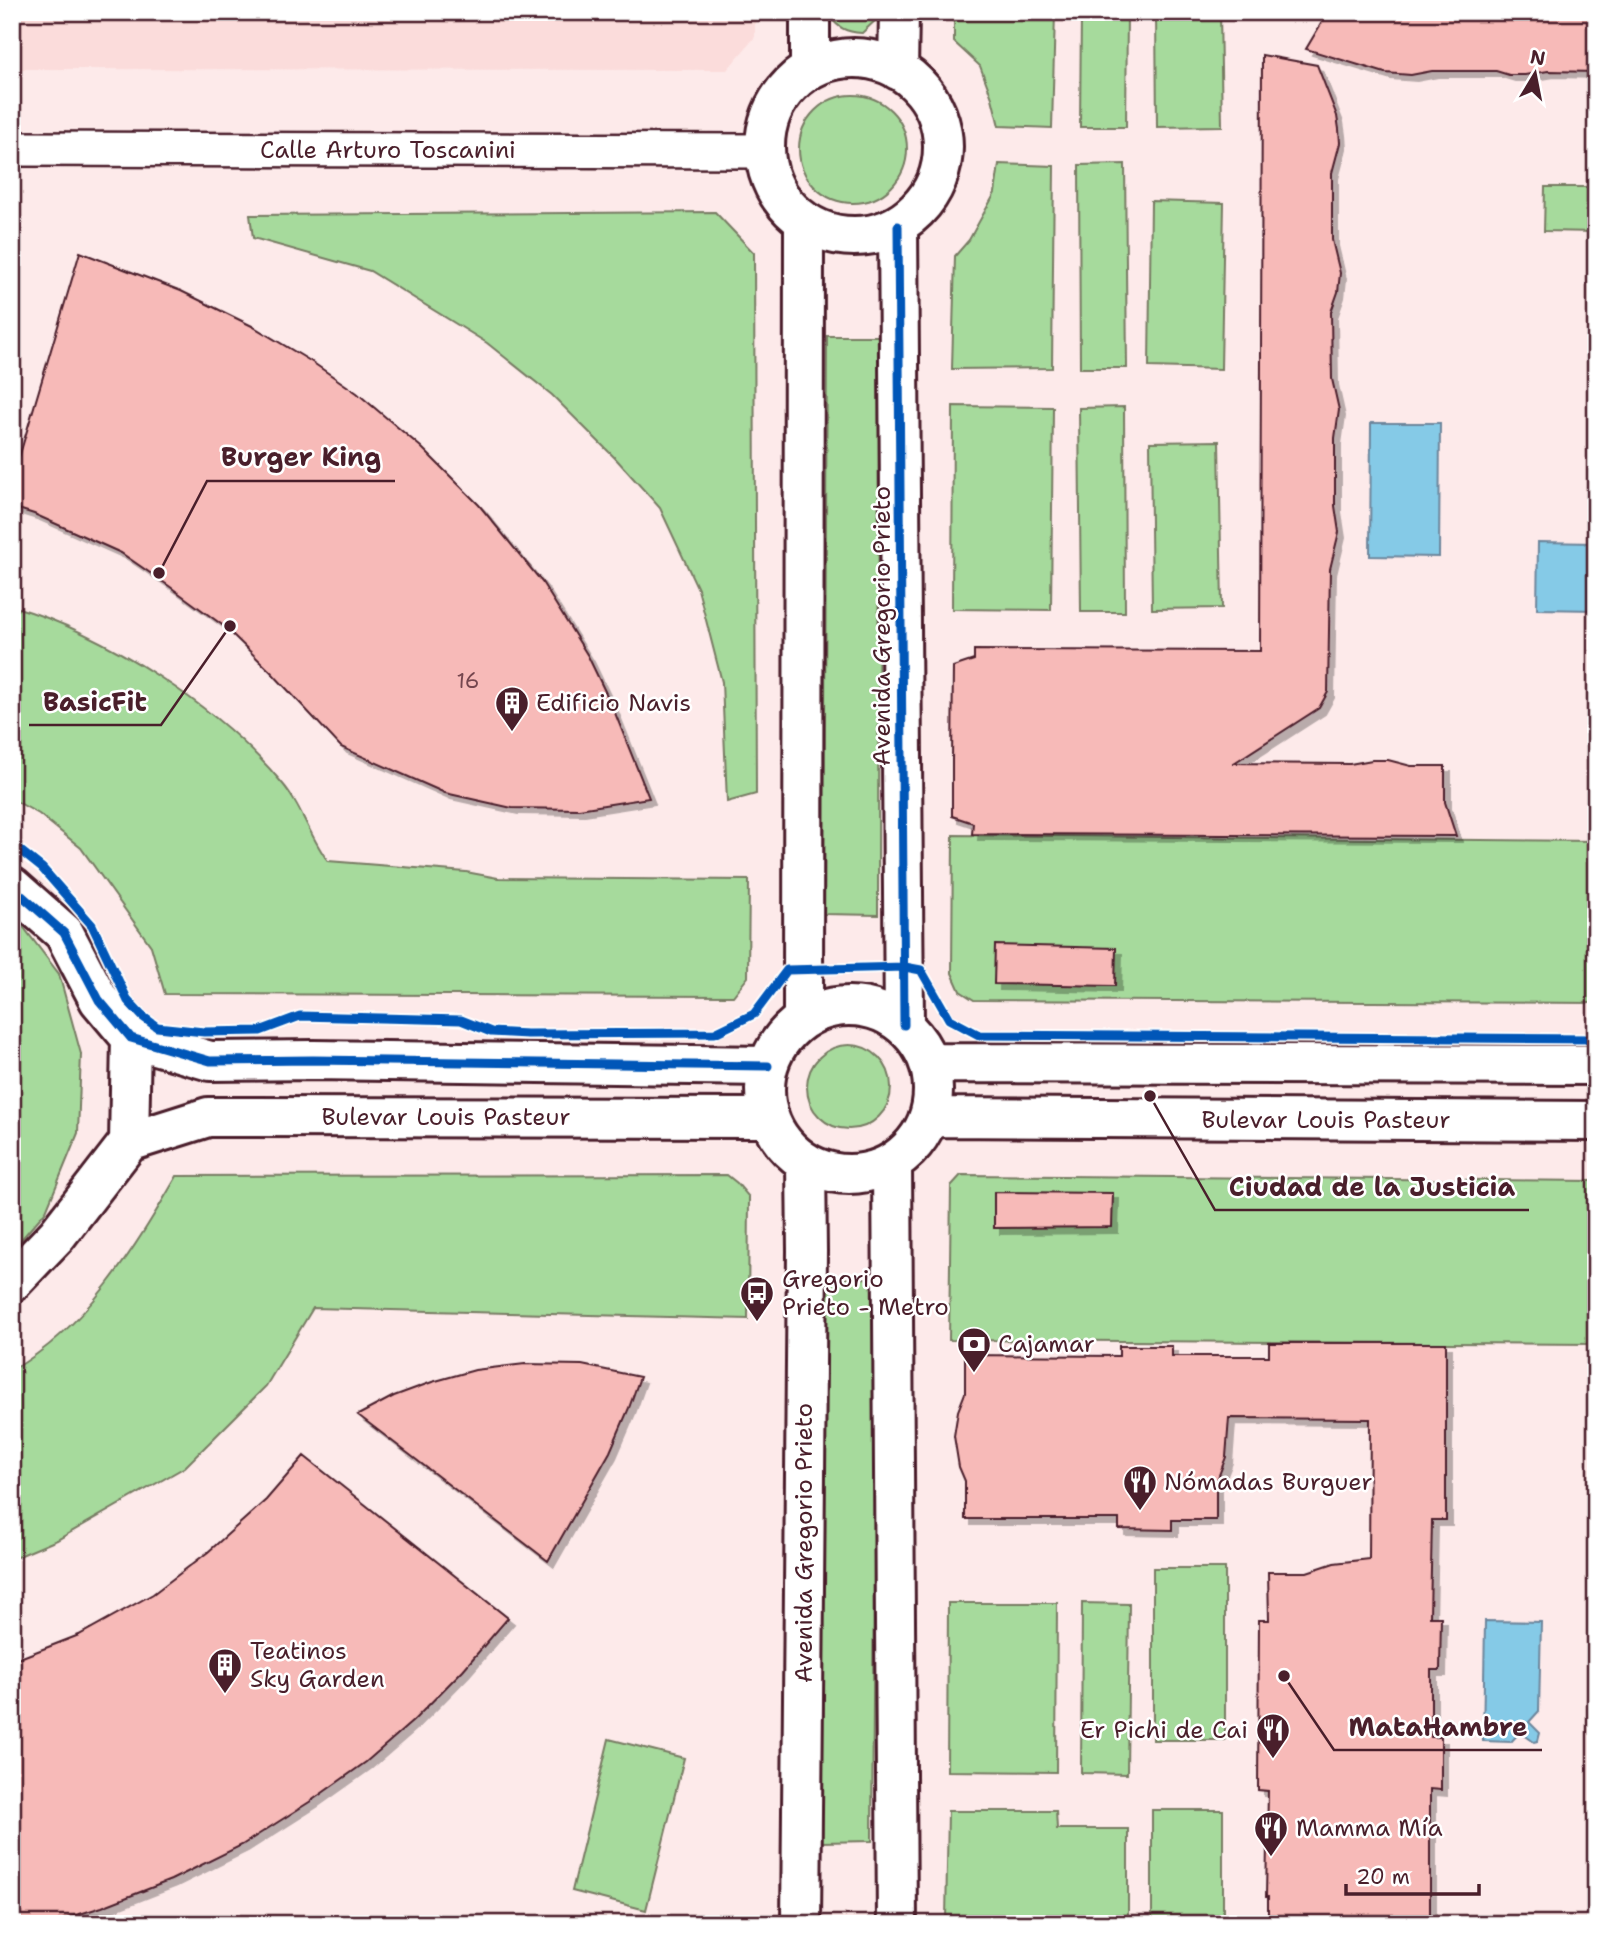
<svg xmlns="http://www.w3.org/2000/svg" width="1608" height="1936" font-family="'Shantell Sans',sans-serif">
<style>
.built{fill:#fbdcdb}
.green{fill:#a6da9c;stroke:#787c64;stroke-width:2}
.water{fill:#85cae7;stroke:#6d869c;stroke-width:2}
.building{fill:#f7bab8;stroke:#4a1f2b;stroke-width:2;filter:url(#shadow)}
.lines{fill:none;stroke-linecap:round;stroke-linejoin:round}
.minor-casing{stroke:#4a1f2b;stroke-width:38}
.tertiary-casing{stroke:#4a1f2b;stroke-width:44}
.minor{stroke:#fff;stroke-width:33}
.tertiary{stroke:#fff;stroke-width:38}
.cycleway-casing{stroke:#fff;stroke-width:13}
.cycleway{stroke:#0057b8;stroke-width:9}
.labels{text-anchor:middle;stroke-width:5;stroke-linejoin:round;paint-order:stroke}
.number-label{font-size:21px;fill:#75464e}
.street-label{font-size:24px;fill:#4a1f2b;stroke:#fff}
.poi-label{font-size:24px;fill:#4a1f2b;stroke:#fff;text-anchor:start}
.leader{fill:none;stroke:#4a1f2b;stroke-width:2.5}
.callout-dot{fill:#4a1f2b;stroke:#fff;stroke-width:2.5}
.callout-label{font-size:26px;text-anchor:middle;font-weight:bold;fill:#4a1f2b;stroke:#fff;stroke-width:5;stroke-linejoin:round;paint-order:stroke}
</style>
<defs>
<filter id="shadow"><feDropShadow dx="6" dy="6" stdDeviation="0" flood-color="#0004"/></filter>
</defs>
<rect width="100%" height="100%" fill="#fdeaea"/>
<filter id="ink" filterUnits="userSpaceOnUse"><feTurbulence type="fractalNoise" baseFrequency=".0143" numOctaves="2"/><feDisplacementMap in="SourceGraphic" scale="14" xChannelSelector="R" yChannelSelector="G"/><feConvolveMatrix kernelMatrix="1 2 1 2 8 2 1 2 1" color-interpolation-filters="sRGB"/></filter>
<g filter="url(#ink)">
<path class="built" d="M 12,12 L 755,12 L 755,37 L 727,70 L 12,69 Z"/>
<path class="green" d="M 829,12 L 879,12 L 879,17 L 862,33 C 845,32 839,28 829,16 Z
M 954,12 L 1055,12 L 1052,128 L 999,126 L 992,98 L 980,66 L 954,42 Z
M 1081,12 L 1127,12 L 1126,127 L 1080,127 Z
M 1156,12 L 1220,12 L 1222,126 L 1157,127 Z
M799 149a54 54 0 1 1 108 0a54 54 0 1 1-108 0Z
M 999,164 L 1054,166 L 1052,368 L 952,369 L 955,256 L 969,240 L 995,193 Z
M 1125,164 L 1127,368 L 1080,368 L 1079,165 Z
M 1545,187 L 1596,187 L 1596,232 L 1544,231 Z
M 1151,201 L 1224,203 L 1221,369 L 1149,367 Z
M 715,212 L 754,253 L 756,794 L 727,802 L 722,682 L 698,589 L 660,508 L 617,460 L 552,395 L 487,343 L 370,271 L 253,238 L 250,215 Z
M 827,336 L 879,336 L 878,915 L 824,914 Z
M 953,406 L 1053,407 L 1051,610 L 952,609 Z
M 1124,407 L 1125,612 L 1081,612 L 1079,408 Z
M 1219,441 L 1222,608 L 1152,609 L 1150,442 Z
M 12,606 C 107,634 219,707 282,783 C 302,806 310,838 328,861 L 466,872 L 498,878 L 749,880 L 748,977 L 733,996 L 165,994 L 151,946 L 81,848 L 39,814 L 12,799 Z
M 953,835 L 1596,841 L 1596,1003 L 974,1000 L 960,991 L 952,973 Z
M 12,912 L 59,974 L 81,1054 L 78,1133 L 46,1211 L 12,1250 Z
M807 1087a42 42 0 1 1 84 0a42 42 0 1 1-84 0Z
M 727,1175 L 737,1183 L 749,1197 L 748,1319 L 313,1308 L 266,1386 L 185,1467 L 57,1540 L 12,1559 L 12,1370 C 87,1328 135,1248 177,1176 Z
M 961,1175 L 1596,1181 L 1596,1344 L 949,1340 L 951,1186 Z
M 876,1278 L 872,1841 L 822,1842 L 824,1279 Z
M 1153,1568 L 1225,1568 L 1225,1740 L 1153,1740 Z
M 948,1603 L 1057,1603 L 1056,1772 L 947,1771 Z
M 1082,1603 L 1129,1604 L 1127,1774 L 1081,1773 Z
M 609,1739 L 684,1758 L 646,1910 L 572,1891 Z
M 1152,1810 L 1223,1810 L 1223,1924 L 1152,1924 Z
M 948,1811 L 1056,1811 L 1057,1829 L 1128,1829 L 1128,1924 L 949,1924 L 946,1919 Z"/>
<path class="water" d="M 1371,423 L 1440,423 L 1439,557 L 1370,556 Z
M 1538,542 L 1596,543 L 1596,610 L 1537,609 Z
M 1485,1621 L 1541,1622 L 1539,1711 L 1529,1722 L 1540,1733 L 1538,1741 L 1534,1742 L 1520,1732 L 1511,1742 L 1483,1741 Z"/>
<path class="building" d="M 1328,12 L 1596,12 L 1596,72 L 1548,71 L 1525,75 L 1509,75 L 1496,71 L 1432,71 L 1411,75 L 1385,73 L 1306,49 Z
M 1262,55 L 1317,65 L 1337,116 L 1339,129 L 1340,143 L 1332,173 L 1332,240 L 1340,273 L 1338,292 L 1331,312 L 1332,379 L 1339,410 L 1335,438 L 1335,506 L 1339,532 L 1330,569 L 1328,692 L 1319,708 L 1234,763 L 1350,764 L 1372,760 L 1388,760 L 1411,766 L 1445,766 L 1445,802 L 1456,836 L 972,834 L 973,823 L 952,816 L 952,761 L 953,667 L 974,660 L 974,650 L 1260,651 Z
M 80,252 L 181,291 L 252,326 L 312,362 L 357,393 L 421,447 L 479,505 L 542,582 L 588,656 L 613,708 L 649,798 L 579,809 L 512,808 L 445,793 L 341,747 L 271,672 L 225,627 L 169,586 L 121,553 L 34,514 L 12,507 L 12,481 Z
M 995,945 L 1116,948 L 1115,986 L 994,984 Z
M 994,1192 L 1113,1193 L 1112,1227 L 994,1228 Z
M 1269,1343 L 1446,1343 L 1446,1520 L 1432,1520 L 1430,1617 L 1441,1617 L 1440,1670 L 1431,1670 L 1431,1737 L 1441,1737 L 1441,1790 L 1430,1789 L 1430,1924 L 1268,1924 L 1268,1897 L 1266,1897 L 1268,1791 L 1258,1790 L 1259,1620 L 1269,1620 L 1268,1572 L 1307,1572 L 1334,1563 L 1369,1559 L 1370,1419 L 1229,1418 L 1226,1457 L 1216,1483 L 1216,1520 L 1172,1520 L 1172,1530 L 1119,1529 L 1119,1519 L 965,1519 L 965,1481 L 959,1467 L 954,1436 L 958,1411 L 965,1393 L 965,1355 L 1119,1356 L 1119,1346 L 1172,1346 L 1172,1356 L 1269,1356 Z
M 525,1364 L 582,1365 L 640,1377 L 629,1408 L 610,1452 L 548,1561 L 358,1415 L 394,1396 L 432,1382 L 475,1370 Z
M 304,1456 L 508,1618 L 463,1670 L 413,1721 L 366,1762 L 311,1801 L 242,1845 L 171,1880 L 102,1907 L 48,1924 L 12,1924 L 12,1661 L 79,1635 L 153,1594 L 208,1552 L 266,1500 Z"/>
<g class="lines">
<g class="minor-casing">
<path id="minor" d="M 12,149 L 763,151"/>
</g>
<g class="tertiary-casing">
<path id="tertiary" d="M765 147a89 89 0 1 1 178 0a89 89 0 1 1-178 0Z
M 810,67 L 810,12
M 898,70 L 899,12
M 898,226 L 904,1025
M 12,887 L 64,933 L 99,1000 L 131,1038 L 210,1061 L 313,1060 L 768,1066
M765 1090a84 84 0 1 1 168 0a84 84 0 1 1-168 0Z
M 803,1019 L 804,223
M 930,1063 L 1596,1065
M 930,1117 L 1596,1121
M 129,1142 L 131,1038
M 892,1164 L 897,1924
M 12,1282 L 57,1235 L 129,1142 L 208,1117 L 767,1118
M 801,1924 L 807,1251 L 806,1163"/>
</g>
<use href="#minor" class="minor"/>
<use href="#tertiary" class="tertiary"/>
<g class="cycleway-casing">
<path id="cycleway" d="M 898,226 L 904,1025
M 12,844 L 42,868 L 92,925 L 128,1001 L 142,1016 L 157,1027 L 204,1032 L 260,1031 L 300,1016 L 461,1020 L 491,1032 L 527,1034 L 715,1033 L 754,1014 L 787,970 L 905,967 L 921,970 L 949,1019 L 979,1035 L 1596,1039
M 12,887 L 64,933 L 99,1000 L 131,1038 L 210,1061 L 313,1060 L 768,1066"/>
</g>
<use href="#cycleway" class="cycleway"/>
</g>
</g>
<defs>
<g id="building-pin" transform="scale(1.75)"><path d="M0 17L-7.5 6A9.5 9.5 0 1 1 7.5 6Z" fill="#4a1f2b" stroke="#fff"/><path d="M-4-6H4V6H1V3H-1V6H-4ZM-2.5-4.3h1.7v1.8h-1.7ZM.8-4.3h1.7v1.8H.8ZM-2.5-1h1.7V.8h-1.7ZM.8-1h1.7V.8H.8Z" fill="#fff"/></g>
<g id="bus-pin" transform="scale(1.75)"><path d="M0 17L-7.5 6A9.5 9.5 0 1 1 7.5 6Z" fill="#4a1f2b" stroke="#fff"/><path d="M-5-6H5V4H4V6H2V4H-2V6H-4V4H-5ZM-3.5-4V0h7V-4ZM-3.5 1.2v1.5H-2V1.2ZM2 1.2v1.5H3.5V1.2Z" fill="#fff"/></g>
<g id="bank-pin" transform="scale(1.75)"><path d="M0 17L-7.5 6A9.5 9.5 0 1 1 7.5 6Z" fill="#4a1f2b" stroke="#fff"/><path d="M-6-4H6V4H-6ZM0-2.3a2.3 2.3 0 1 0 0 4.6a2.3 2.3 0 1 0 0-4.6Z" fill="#fff"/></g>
<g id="restaurant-pin" transform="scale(1.75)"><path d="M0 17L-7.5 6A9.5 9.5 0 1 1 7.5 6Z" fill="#4a1f2b" stroke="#fff"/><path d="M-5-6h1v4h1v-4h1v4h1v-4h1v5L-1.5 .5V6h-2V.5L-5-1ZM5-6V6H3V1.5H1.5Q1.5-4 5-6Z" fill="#fff"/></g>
</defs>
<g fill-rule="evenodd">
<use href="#building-pin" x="512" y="703"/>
<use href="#bus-pin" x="757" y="1293"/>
<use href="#bank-pin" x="974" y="1344"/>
<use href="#restaurant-pin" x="1140" y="1482"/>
<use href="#building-pin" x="225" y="1665"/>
<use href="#restaurant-pin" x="1273" y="1730"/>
<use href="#restaurant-pin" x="1271" y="1828"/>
</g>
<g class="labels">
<g class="number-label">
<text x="468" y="688">16</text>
</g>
<g class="street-label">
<text x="388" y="158">Calle Arturo Toscanini</text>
<text transform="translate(882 626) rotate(-90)" y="8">Avenida Gregorio Prieto</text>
<text x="446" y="1125">Bulevar Louis Pasteur</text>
<text x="1326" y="1128">Bulevar Louis Pasteur</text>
<text transform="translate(804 1543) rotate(-90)" y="8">Avenida Gregorio Prieto</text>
</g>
<g class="poi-label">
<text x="536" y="711">Edificio Navis</text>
<text x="782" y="1287">Gregorio<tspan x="782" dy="28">Prieto - Metro</tspan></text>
<text x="998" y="1352">Cajamar</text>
<text x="1164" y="1490">Nómadas Burguer</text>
<text x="250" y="1659">Teatinos<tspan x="250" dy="28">Sky Garden</tspan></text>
<text x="1248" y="1738" text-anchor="end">Er Pichi de Cai</text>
<text x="1296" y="1836">Mamma Mía</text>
</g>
</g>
<path class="leader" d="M159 573L207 481H395M230 626L161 725H29M1150 1096L1215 1210H1529M1284 1676L1334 1750H1542"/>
<g class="callout-dot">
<circle cx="159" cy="573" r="7"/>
<circle cx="230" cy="626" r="7"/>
<circle cx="1150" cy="1096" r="7"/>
<circle cx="1284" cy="1676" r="7"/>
</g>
<g class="callout-label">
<text x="301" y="466">Burger King</text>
<text x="95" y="711">BasicFit</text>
<text x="1372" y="1196">Ciudad de la Justicia</text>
<text x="1438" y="1736">MataHambre</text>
</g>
<rect width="1608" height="1936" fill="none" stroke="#fff" stroke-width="42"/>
<rect x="21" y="21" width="1566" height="1894" fill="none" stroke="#4a1f2b" stroke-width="2.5" filter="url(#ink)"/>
<g transform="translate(1535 74) rotate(10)" stroke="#ffffff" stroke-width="5" paint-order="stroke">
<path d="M0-5L12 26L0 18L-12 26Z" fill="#4a1f2b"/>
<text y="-10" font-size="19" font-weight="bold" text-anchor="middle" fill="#4a1f2b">N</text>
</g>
<path d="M1346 1884v10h133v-10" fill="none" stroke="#4a1f2b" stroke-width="3.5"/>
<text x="1356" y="1884" font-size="21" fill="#4a1f2b" stroke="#ffffff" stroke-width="5" paint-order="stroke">20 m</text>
</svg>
